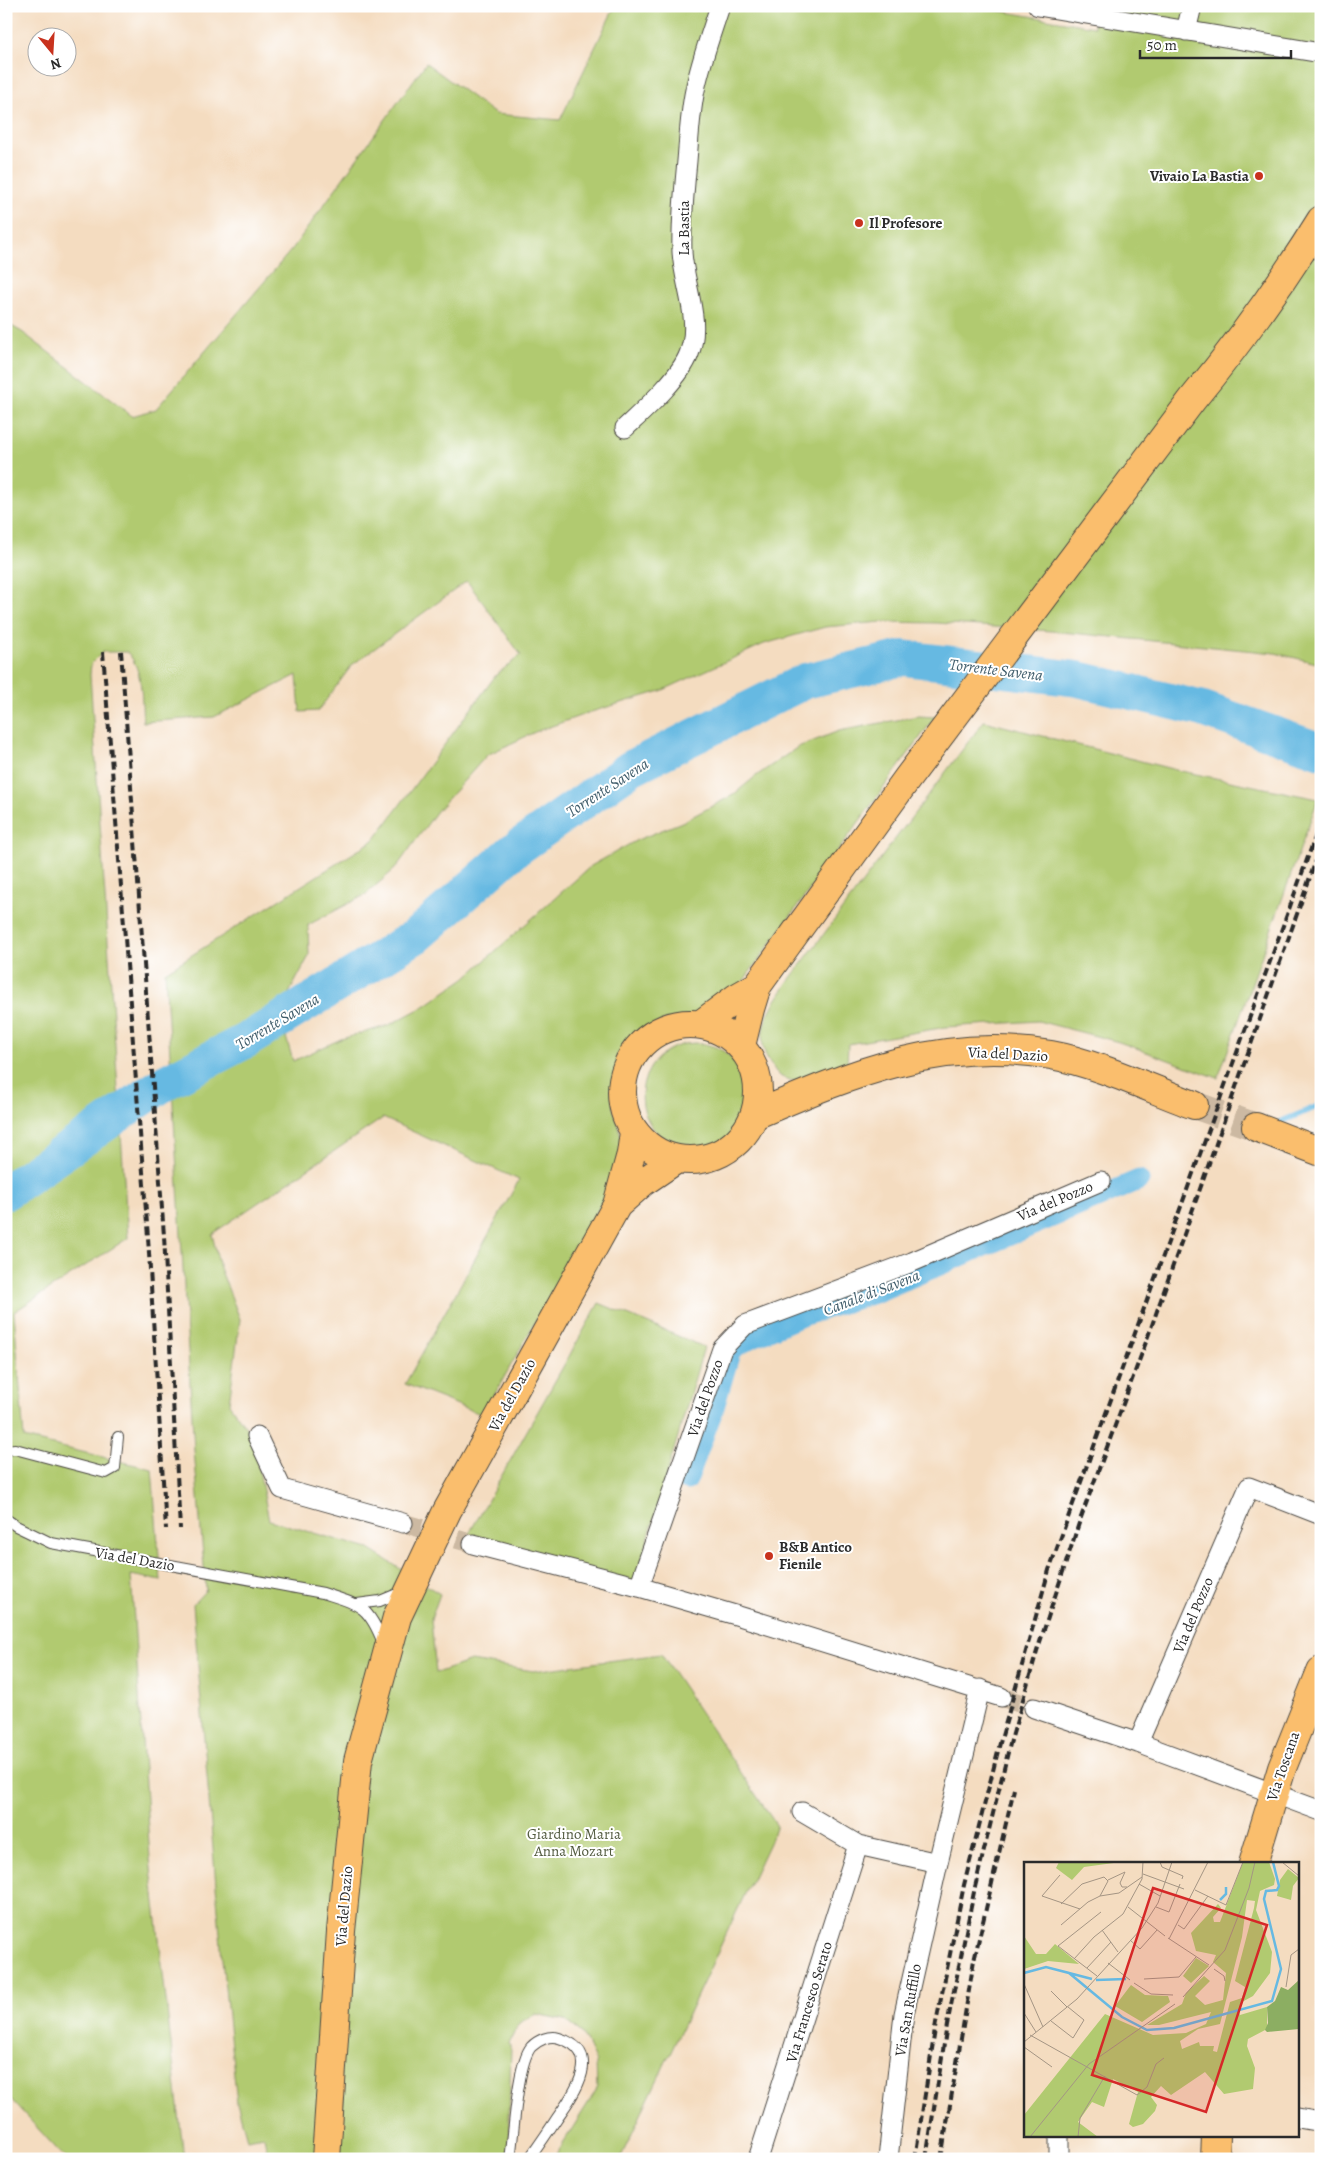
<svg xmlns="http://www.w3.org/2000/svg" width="1327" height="2165" font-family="Alegreya,serif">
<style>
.green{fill:#b1ca70;stroke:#6e7a4e}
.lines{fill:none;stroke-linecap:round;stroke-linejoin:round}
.stream{stroke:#66b9e2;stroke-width:6}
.canal{stroke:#66b9e2;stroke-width:21}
.river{stroke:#66b9e2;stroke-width:36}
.minor-tunnel{stroke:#ccb9a2;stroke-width:19;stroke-dasharray:19 9;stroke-linecap:butt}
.primary-tunnel{stroke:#ccb9a2;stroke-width:28;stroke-dasharray:28 14;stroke-linecap:butt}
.service-casing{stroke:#494641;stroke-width:12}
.minor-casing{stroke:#494641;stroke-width:21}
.primary-casing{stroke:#494641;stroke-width:30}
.service{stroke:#fff;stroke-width:10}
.minor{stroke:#fff;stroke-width:19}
.primary{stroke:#fabe6d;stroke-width:28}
.rail{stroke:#2b2b2b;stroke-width:4;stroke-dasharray:8 4;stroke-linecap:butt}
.poi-dot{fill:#c8321e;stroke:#fff;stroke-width:2}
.labels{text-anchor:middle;stroke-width:4;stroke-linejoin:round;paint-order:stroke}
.poi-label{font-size:15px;font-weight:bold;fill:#2b2b2b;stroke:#fff;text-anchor:start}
.street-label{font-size:15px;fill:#2b2b2b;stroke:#fff}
.park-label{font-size:15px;fill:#535b40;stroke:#fff}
.water-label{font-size:16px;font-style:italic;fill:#405d6b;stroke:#fff}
.inset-river{fill:none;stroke:#66b9e2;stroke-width:2.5}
.inset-road{fill:none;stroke:#a49584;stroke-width:1}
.view{fill:#d62828;fill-opacity:0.15;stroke:#d62828;stroke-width:2.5}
.inset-edge{fill:none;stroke:#2b2b2b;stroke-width:2.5}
</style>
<rect width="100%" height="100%" fill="#fff"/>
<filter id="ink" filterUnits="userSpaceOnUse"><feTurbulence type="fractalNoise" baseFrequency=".02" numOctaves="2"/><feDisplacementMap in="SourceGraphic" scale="10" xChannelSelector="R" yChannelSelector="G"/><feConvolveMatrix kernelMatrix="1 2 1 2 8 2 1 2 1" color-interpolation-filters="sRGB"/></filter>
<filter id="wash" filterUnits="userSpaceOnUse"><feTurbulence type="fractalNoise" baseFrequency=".0096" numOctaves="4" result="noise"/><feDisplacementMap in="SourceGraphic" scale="20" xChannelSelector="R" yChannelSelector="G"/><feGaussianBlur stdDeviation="1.12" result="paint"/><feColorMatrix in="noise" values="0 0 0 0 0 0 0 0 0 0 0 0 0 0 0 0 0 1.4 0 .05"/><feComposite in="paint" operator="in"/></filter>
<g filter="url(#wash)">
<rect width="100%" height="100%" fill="#f4dcc0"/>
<path class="green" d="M 615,6 L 971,6 L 1094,27 L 1094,6 L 1321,6 L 1321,664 L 1275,653 L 1051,631 L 937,623 L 882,622 L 825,627 L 764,644 L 661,691 L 591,712 L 535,732 L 487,755 L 437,811 L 395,869 L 365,895 L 308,925 L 309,956 L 288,995 L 286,1037 L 293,1061 L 341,1039 L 387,1026 L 423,1007 L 465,978 L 591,866 L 637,840 L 682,822 L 733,795 L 756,776 L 798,747 L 839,731 L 918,716 L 935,717 L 739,987 C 728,994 705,1012 693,1015 C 683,1018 673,1017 663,1021 C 633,1032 612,1064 612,1096 C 612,1112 621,1126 621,1141 C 621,1153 618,1165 617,1176 L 483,1415 L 405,1384 L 519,1180 L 383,1118 L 212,1234 L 220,1268 L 240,1319 L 229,1404 L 252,1436 L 269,1520 L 369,1549 L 440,1594 L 431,1619 L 436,1673 L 471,1661 L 533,1671 L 661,1654 L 777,1826 L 620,2159 L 553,2159 L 597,2089 L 596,2062 L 582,2033 L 565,2020 L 536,2014 L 519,2023 L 509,2043 L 511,2045 L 508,2159 L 268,2159 L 264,2136 L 247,2139 L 237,2103 L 222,1959 L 193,1604 L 206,1590 L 194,1450 L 165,972 L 374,840 L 496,675 L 521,655 L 467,581 L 352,665 L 318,711 L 300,712 L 297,675 L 214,717 L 143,722 C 141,699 144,670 127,652 L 103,652 L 91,664 L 90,675 L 128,1238 L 14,1312 L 24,1438 L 152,1469 L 161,1581 L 131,1575 L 150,1859 L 184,2159 L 66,2159 L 6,2094 L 6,323 L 22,332 L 132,416 L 156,409 L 293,248 L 426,63 L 495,114 L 560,120 Z
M 984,721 L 1176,770 L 1318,799 L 1218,1078 L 1119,1042 L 1038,1021 L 946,1027 L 848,1044 L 847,1065 C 831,1073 802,1087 784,1078 C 778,1076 774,1069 771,1064 C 764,1055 761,1043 763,1031 C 765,1014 778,998 787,983 Z
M642 1096a53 53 0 1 1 106 0a53 53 0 1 1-106 0Z
M 599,1303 L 704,1347 L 635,1584 L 466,1539 Z"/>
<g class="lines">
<path class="stream" d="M 1278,1123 L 1321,1105"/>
<path class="canal" d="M 687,1480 L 714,1407 L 731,1349 L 755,1336 L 799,1317 L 874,1293 L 1139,1180"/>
<path class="river" d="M 6,1192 L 166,1082 L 249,1039 L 416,936 L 513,851 L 631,768 L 805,681 L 903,658 L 1078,679 L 1203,709 L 1321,751"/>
</g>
</g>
<g filter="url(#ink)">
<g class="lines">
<path class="minor-tunnel" d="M 403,1523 L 473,1544
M 1001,1697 L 1034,1708"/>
<path class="primary-tunnel" d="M 1194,1105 L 1256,1127"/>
<g class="service-casing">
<path id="service" d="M 6,1450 L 15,1449 L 106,1473 L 115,1468 L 118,1437
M 6,1519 L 16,1526 L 51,1543 L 323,1593 C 360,1605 368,1605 383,1643
M 357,1604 L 380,1601 L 404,1591
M 510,2159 C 514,2134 517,2064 531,2047 C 538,2040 549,2035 559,2038 C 605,2052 574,2094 557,2118 C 548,2132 539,2145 529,2159"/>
</g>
<g class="minor-casing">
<path id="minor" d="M 1038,6 L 1321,53
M 1186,31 L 1192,6
M 625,428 C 644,410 680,378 689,354 C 702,321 684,286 682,252 C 681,222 684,192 687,161 C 689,138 690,113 695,90 C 701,61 711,34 720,6
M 257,1436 L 282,1489 L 403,1523
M 473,1544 L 639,1587 L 739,1616 L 1001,1697
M 639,1587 L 722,1349 L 745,1325 L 912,1262 L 1101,1181
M 1034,1708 L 1138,1743 L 1321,1811
M 1138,1743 L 1249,1487 L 1321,1515
M 802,1812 L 858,1845
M 1298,2118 L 1321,2122
M 758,2159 L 858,1845 L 938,1863
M 888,2159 L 904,2014 L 938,1863 L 980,1689
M 1059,2159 L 1059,2136"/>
</g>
<g class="primary-casing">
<path id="primary" d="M622 1092a68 68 0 1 1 136 0a68 68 0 1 1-136 0Z
M 701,1024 L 736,998 L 757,986
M 741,1046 L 750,1009 L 757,986 L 907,779 L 1192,400 C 1239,343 1282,283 1321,220
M 755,1115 C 853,1073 942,1036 1051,1055 C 1096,1063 1151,1089 1194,1105
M 1256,1127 L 1321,1152
M 617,1205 L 643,1182 L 677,1159
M 1253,1864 L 1282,1768 L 1321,1671
M 326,2159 L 341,1931 L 358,1761 L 397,1617 L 447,1511 L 617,1205 L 631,1154 L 634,1132
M 1215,2159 L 1216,2136"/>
</g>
<use href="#service" class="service"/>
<use href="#minor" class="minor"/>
<use href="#primary" class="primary"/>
<path class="rail" d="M 121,651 L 164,1236 L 180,1529
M 103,652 L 148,1237 L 166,1529
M 915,2159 L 936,2023 L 964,1885 L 1000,1743 L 1049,1570 L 1321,821
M 926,2159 L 947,2025 L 975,1887 L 1010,1744 L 1037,1651 L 1080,1520 L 1146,1342 L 1321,846
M 941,2159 L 974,1960 L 1014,1789"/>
</g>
</g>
<g class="poi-dot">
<circle cx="1259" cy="176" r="5"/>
<circle cx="859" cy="223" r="5"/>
<circle cx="769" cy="1556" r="5"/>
</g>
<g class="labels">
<g class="poi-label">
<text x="1249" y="181" text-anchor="end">Vivaio La Bastia</text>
<text x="869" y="228">Il Profesore</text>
<text x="779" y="1552">B&amp;B Antico<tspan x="779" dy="17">Fienile</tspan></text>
</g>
<g class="street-label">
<text transform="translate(684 228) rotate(-90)" y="5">La Bastia</text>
<text transform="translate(1008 1054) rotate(3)" y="5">Via del Dazio</text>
<text transform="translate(1055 1201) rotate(-23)" y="5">Via del Pozzo</text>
<text transform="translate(512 1395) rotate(-61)" y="5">Via del Dazio</text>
<text transform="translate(705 1398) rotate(-71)" y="5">Via del Pozzo</text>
<text transform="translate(135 1559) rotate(10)" y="5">Via del Dazio</text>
<text transform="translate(1193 1615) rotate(-67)" y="5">Via del Pozzo</text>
<text transform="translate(1283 1766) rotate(-71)" y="5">Via Toscana</text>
<text transform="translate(344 1906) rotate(-85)" y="5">Via del Dazio</text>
<text transform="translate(809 2002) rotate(-73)" y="5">Via Francesco Serato</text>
<text transform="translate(908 2010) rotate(-80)" y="5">Via San Ruffillo</text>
</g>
<g class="park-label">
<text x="574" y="1839">Giardino Maria<tspan x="574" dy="17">Anna Mozart</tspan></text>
</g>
<g class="water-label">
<text transform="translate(996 669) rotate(7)" y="6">Torrente Savena</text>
<text transform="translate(607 787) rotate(-33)" y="6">Torrente Savena</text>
<text transform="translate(277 1021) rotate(-31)" y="6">Torrente Savena</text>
<text transform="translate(871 1292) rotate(-21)" y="6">Canale di Savena</text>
</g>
</g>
<g transform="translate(1024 1862)">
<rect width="275" height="275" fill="#f4dcc0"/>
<path d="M 35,0 L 97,0 L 60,5 L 48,18 L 32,6 ZM 219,0 L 245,0 L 251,17 L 250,23 L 236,29 L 232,48 L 248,90 L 246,111 L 229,134 L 218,140 L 215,150 L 216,153 L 243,145 L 243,167 L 224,177 L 223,184 L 231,206 L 229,227 L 200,232 L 181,210 L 147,233 L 137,224 L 127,235 L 133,243 L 131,249 L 119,262 L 109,265 L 105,262 L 114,230 L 89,217 L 80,245 L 68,240 L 54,260 L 74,275 L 0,275 L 0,253 L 81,152 L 129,173 L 162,171 L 182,162 L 187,150 L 135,163 L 123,163 L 158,142 L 162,131 L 180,114 L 186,119 L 171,134 L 181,143 L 199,138 L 202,111 L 189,100 L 192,93 L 172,89 L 167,71 L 194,42 L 197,46 L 189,55 L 190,60 L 196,60 ZM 223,38 L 231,39 L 230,46 L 211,119 L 221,125 L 218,136 L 206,140 L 193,190 L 189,189 L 190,184 L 176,184 L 175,180 L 158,187 L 156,179 L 174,167 L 196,162 L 218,75 ZM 264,7 L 275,16 L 269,24 L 267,38 L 253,34 L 256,18 ZM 0,74 L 12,92 L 22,92 L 31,82 L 55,102 L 24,99 L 0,107 ZM 172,96 L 185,104 L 167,121 L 159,114 ZM 107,123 L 121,133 L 144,134 L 146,140 L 118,160 L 91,144 Z" fill="#b1ca70" fill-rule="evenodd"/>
<path d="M 275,118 L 275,167 L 243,170 L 241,168 L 244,161 L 243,145 L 251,139 L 257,125 L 264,128 Z" fill="#8cae62"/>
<path class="inset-river" d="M 196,38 L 202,32 L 202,25M 0,111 L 22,105 L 45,111 L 98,155 L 123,168 L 150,166 L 248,139 L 257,107 L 240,37 L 242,29 L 253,28 L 255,24 L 249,0M 45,111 L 68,117M 72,118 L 102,117"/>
<path class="inset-road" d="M 136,0 L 138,5 L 159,14 L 158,17M 258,0 L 275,14M 119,12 L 160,27M 36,13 L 18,34 L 56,47M 84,18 L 101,10 L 96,21 L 98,25 L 103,25M 115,22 L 136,34M 171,28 L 202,43 L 219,0M 37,42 L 58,22 L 80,15 L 84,19 L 76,34M 104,45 L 141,74M 132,45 L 145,50 L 156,22M 37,63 L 64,40 L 76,34 L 95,31 L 118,15M 154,63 L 160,67 L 184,34M 78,68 L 94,90M 144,76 L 185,103M 145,77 L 184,0M 106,78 L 116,87 L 133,68M 50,97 L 70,75 L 99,52 L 118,17 L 119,0M 84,101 L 106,118M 63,106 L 87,80M 190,107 L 200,114 L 201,119M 73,114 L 34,84 L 77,50M 120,117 L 155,115 L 172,95M 110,121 L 127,132 L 149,133M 0,122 L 19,165M 262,125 L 267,93 L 275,87M 27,129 L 43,145M 159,135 L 201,88 L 225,26 L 231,0M 0,151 L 12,170M 27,159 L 49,176 L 60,158 L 44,145M 6,173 L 113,233 L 123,225 L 132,202 L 140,196M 0,180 L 53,137 L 118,66 L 134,41 L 148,0M 0,185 L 28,205M 6,275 L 65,202 L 151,142M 54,275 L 56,256 L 81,214"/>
<path class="view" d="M 129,26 L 243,63 L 182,250 L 68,213 Z"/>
<rect width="275" height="275" class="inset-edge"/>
</g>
<rect width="1327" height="2165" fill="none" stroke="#fff" stroke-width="25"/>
<g transform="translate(52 52) rotate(162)"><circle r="24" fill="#ffffff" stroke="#aaaaaa"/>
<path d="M0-4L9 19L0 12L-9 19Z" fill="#c8321e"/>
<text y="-8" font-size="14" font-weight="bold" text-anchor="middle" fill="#2b2b2b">N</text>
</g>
<path d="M1140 50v8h151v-8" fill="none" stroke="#2b2b2b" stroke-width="2.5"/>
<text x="1147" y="50" font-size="15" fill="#2b2b2b" stroke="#ffffff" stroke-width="4" paint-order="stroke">50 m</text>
</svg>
